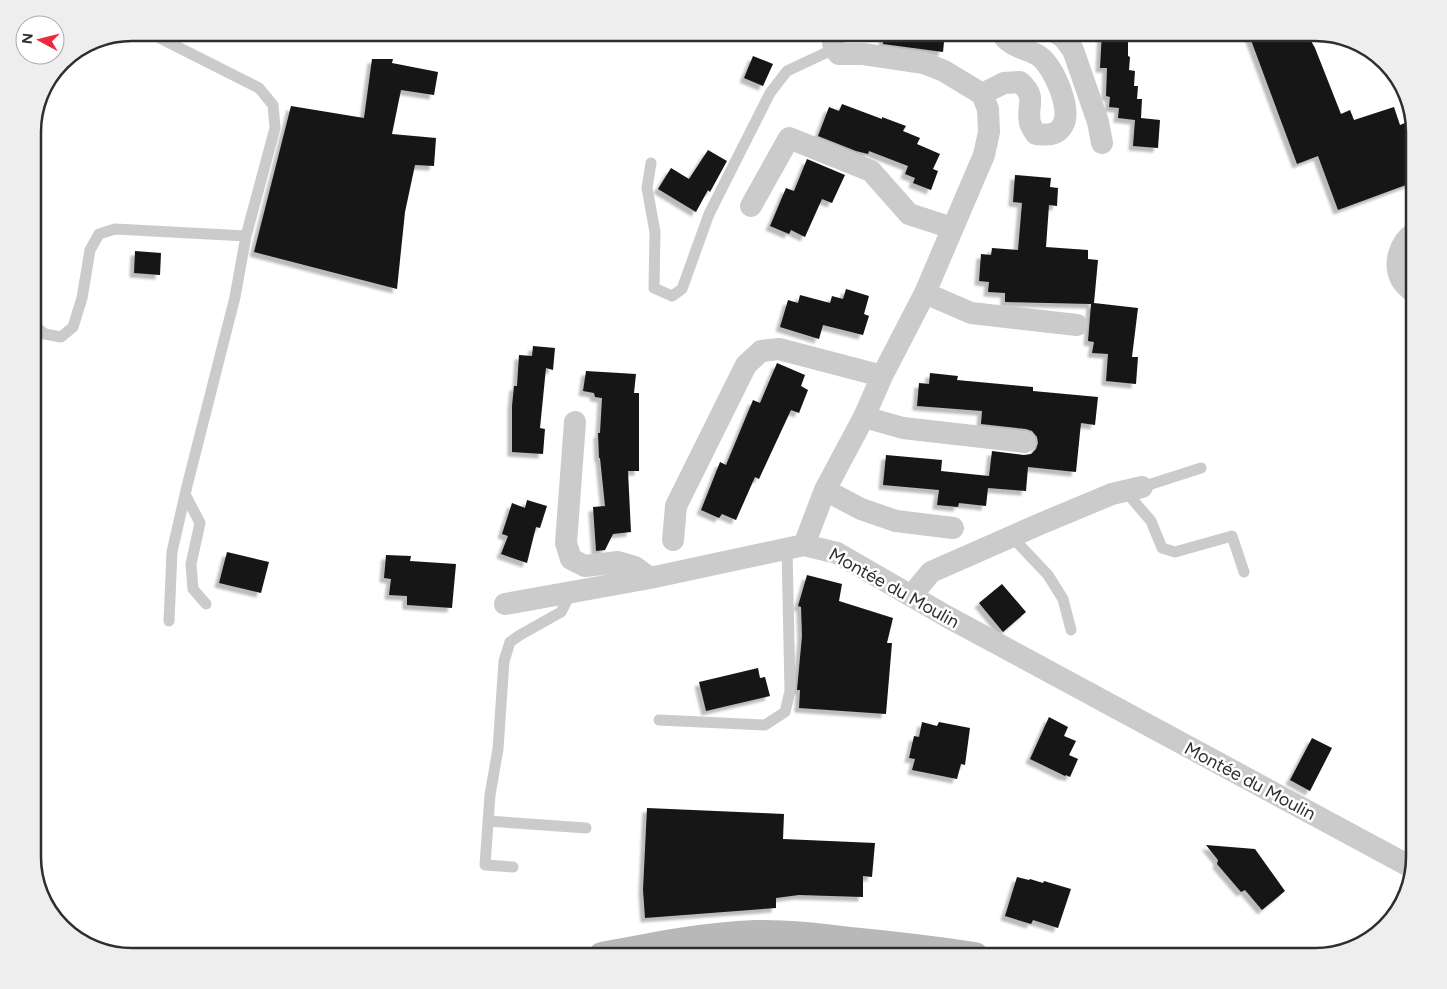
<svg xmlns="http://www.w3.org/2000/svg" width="1447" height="989" font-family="Figtree,sans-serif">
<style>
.building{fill:#151515;filter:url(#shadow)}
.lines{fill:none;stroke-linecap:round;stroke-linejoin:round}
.lane{stroke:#cbcbcb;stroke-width:11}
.street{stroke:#cbcbcb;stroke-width:22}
.secondary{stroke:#b8b8b8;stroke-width:28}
.labels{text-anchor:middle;stroke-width:5;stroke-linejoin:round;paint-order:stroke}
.street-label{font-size:18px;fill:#2e2e2e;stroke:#fff}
.rim{fill:none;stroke:#2e2e2e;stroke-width:2.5}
</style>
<defs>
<filter id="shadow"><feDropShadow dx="-4.5" dy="4.5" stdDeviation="1" flood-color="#0004"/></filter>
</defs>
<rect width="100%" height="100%" fill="#fff"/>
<path class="building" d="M 884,32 L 945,32 L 943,52 L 883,44 Z
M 1102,32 L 1120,32 L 1119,42 L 1128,42 L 1128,56 L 1130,57 L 1129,70 L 1135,71 L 1134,86 L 1138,86 L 1137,99 L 1142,99 L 1141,118 L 1160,120 L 1158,148 L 1133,146 L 1135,120 L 1118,118 L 1119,108 L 1109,107 L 1110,97 L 1106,96 L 1107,68 L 1100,68 Z
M 1248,32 L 1306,32 L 1315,48 L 1341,114 L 1350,110 L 1354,120 L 1394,107 L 1400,125 L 1412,120 L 1414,132 L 1414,182 L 1338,210 L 1318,156 L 1297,164 Z
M 753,56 L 773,64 L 763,86 L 744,78 Z
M 372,59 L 393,59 L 392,63 L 438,72 L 434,95 L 401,90 L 392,134 L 436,138 L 434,166 L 415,165 L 405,212 L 397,289 L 254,252 L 291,106 L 364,118 Z
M 842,104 L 882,119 L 882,117 L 906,126 L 903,131 L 920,138 L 917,144 L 940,154 L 933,169 L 938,171 L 931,190 L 913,183 L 915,178 L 905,174 L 908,166 L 869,151 L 868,154 L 856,151 L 818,136 L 829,107 L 839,111 Z
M 708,150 L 727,161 L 710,192 L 708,190 L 696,212 L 658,189 L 671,168 L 689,179 Z
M 807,159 L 845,175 L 832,203 L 822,199 L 805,237 L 791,230 L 789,234 L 770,226 L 786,188 L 794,191 Z
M 1015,175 L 1051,178 L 1050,187 L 1058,188 L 1057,206 L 1049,205 L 1046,247 L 1088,250 L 1088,259 L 1098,260 L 1094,303 L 1138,308 L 1132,357 L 1138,357 L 1136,384 L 1106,381 L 1108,354 L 1092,353 L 1094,342 L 1088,341 L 1091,304 L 1005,302 L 1005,293 L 988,292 L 989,282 L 979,281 L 981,254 L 991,255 L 992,248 L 1018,250 L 1022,203 L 1013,202 Z
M 135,251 L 161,253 L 160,275 L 134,273 Z
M 846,289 L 869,296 L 864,314 L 869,316 L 863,335 L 823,325 L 819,339 L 780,327 L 788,300 L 798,303 L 800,295 L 830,303 L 832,296 L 843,299 Z
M 533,346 L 555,348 L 553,370 L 546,368 L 540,428 L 545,429 L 543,454 L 512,452 L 512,406 L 514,386 L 517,386 L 519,355 L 532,356 Z
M 777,363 L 805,375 L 801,386 L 808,390 L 799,413 L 791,410 L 759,479 L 755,477 L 736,520 L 722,514 L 719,518 L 701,510 L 720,462 L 726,465 L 753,400 L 760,403 Z
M 586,371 L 636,374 L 634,393 L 639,393 L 639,471 L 628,471 L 631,532 L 613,534 L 605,550 L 596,551 L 593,507 L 605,506 L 600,458 L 599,458 L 598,433 L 600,433 L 602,398 L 595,397 L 594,393 L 583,391 Z
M 930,373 L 958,376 L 957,380 L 1033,387 L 1033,391 L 1098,397 L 1095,425 L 1081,423 L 1076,472 L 1028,467 L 1026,491 L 988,488 L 986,506 L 959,503 L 958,507 L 937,505 L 939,490 L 883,485 L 886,455 L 942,460 L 941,471 L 989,476 L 992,451 L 1024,455 L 1031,454 L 1036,449 L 1038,443 L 1037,437 L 1032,431 L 1026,429 L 981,424 L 982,411 L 917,406 L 919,383 L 929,384 Z
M 527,500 L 547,506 L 540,528 L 536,527 L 527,563 L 501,554 L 508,536 L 502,534 L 512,503 L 525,508 Z
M 227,552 L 269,562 L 261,593 L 219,583 Z
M 386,555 L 411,556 L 410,561 L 456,564 L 452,608 L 407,605 L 407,596 L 389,595 L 391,579 L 384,578 Z
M 807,575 L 842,584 L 839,601 L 893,618 L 887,643 L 892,643 L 886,714 L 799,708 L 800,690 L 797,690 L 802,636 L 801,607 L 798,606 Z
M 1002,584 L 1026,612 L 1003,632 L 979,603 Z
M 758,668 L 760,678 L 765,677 L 770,696 L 706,711 L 699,682 Z
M 1049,717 L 1068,727 L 1064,736 L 1076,741 L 1069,755 L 1078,759 L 1070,777 L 1066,775 L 1065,776 L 1030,759 Z
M 922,722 L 937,726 L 939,722 L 970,728 L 965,765 L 961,764 L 957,779 L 912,770 L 915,759 L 909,758 L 914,736 L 919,737 Z
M 1312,738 L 1332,748 L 1310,791 L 1290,780 Z
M 647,808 L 784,814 L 783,839 L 875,843 L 872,877 L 863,876 L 863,897 L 799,895 L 776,898 L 776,908 L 645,918 L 643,890 Z
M 1206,845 L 1255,849 L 1285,891 L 1262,910 L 1245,890 L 1241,892 L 1217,864 L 1218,860 Z
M 1017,877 L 1029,880 L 1030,879 L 1043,883 L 1044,881 L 1071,889 L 1058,928 L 1033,920 L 1031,924 L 1005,916 Z"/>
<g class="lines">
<path class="lane" d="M 148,32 L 259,88 L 273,105 L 275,128 L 246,236 L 235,297 L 187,486 L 172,552 L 169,621
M 651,163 L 647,188 L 655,232 L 654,288 L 672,296 L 682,289 L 709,214 L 770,93 L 787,71 L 834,49
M 33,325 L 45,334 L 61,337 L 73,327 L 82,298 L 90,250 L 99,234 L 115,229 L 246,236
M 1142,487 L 1201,468
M 1126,492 L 1151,521 L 1162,548 L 1175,552 L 1232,536 L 1244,572
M 185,494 L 200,523 L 191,564 L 193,589 L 206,604
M 1011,536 L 1048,575 L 1063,599 L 1071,630
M 659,720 L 765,725 L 785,712 L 790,691 L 787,549
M 488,821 L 586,828
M 513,867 L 485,865 L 490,795 L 498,749 L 504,661 L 510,642 L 520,635 L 561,612 L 571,593"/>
<path class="street" d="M 835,32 C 832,42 832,47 839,54 L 863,54 L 924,63 L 944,71 L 982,94 L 988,109 L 989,132 L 984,155 L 925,293 L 882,376 L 864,417 L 825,490 L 804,545 L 837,553 L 946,616 L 1411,867
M 1055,32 L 1063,37 L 1073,50 L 1098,122 L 1102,143
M 982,94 L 1004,83 L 1020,82 C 1038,98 1026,105 1030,123 C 1031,126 1034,131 1036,134 C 1047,135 1057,136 1063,125 C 1072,109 1054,67 1039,56 C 1026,48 1009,47 1001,32
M 751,206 L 789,138 L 871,171 L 909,214 L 952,228
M 1414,233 C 1400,242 1393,263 1401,279 C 1403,284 1410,289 1414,293
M 925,293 L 971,313 L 1077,325
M 864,417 L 903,428 L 1025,442
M 575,422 L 566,543 L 571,559 L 585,566 L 618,562 L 635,567 L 650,578
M 825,490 L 861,509 L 896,521 L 953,528
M 673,540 L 676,506 L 746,365 L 761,351 L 779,349 L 882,376
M 911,596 L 931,572 L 1040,524 L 1112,494 L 1142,487
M 505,604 L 650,578 L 804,545"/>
<path class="secondary" d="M 602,956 C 653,946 703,936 756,934 C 787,933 820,937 850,941 C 892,945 933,950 975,956"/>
</g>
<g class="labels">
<g class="street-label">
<text transform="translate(894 588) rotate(29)" y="6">Montée du Moulin</text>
<text transform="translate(1250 781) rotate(28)" y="6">Montée du Moulin</text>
</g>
</g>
<path d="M0 0H1447V989H0ZM132 41H1315A91 91 0 0 1 1406 132V857A91 91 0 0 1 1315 948H132A91 91 0 0 1 41 857V132A91 91 0 0 1 132 41Z" fill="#eee" fill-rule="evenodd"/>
<path class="rim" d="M132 41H1315A91 91 0 0 1 1406 132V857A91 91 0 0 1 1315 948H132A91 91 0 0 1 41 857V132A91 91 0 0 1 132 41Z"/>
<g transform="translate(40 40) rotate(277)"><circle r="24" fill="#ffffff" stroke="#ababab"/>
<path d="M0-4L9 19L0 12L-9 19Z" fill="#eb2b3d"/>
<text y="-8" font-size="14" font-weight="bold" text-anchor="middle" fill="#2e2e2e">N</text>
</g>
</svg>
